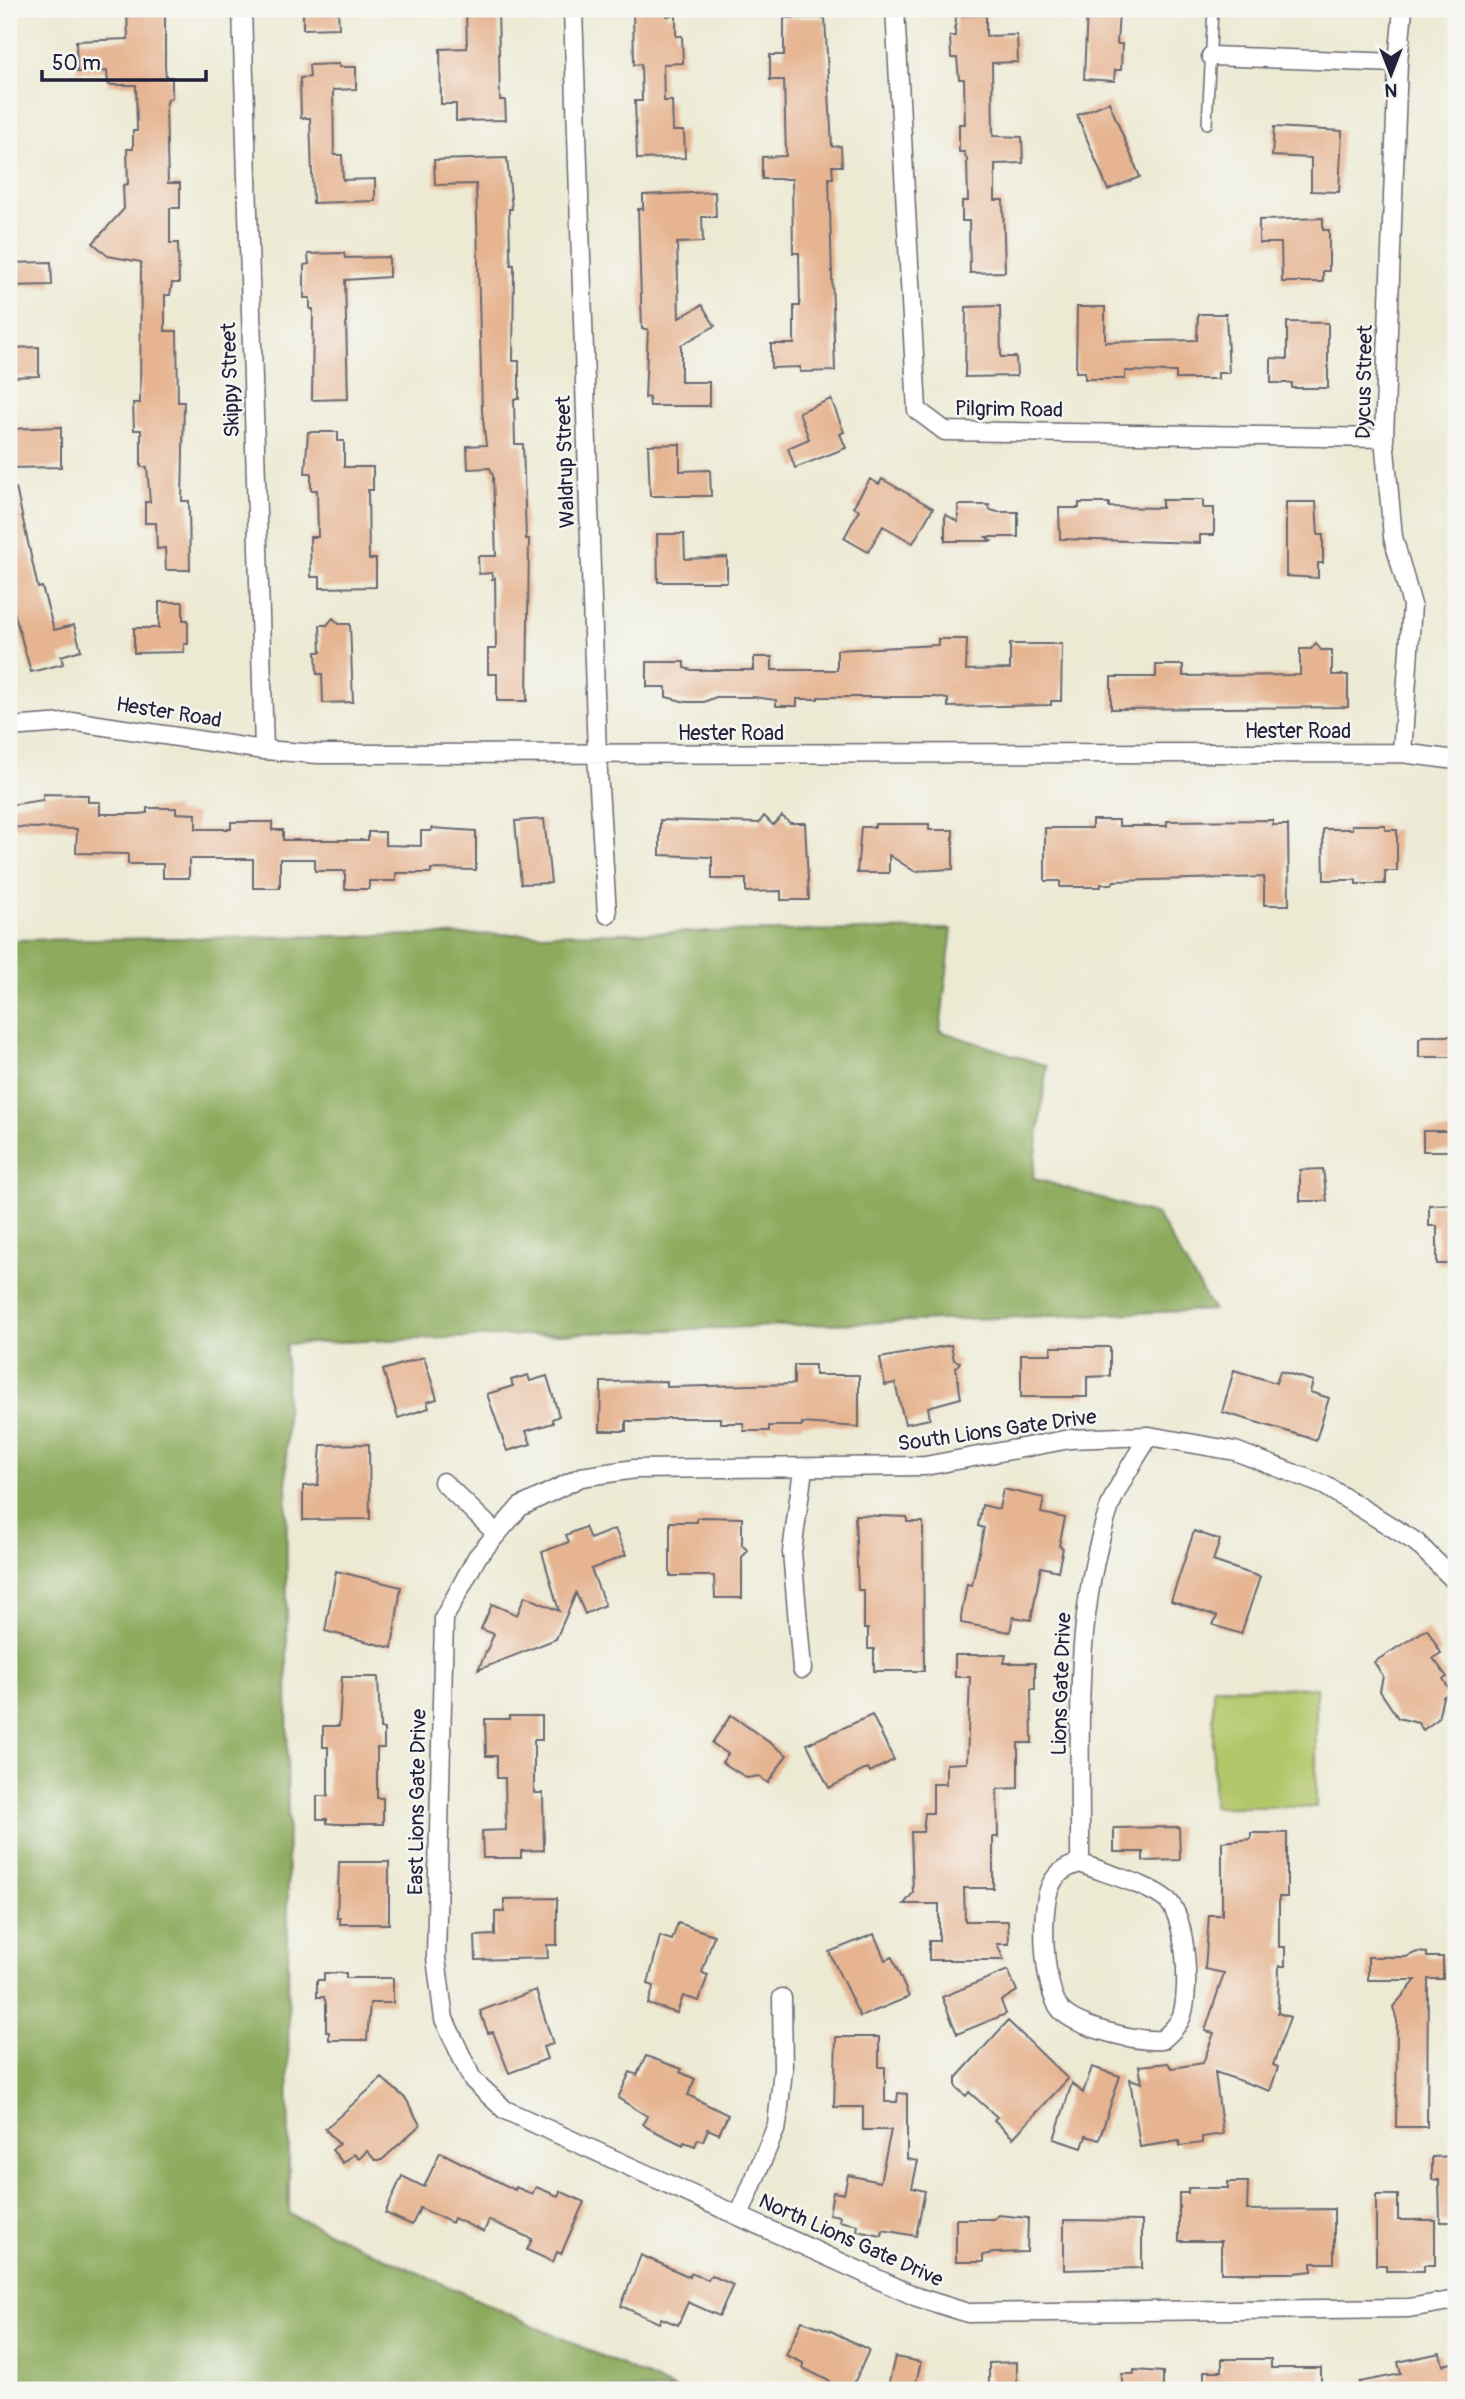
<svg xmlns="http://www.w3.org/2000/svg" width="1465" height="2399" font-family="Pangolin,sans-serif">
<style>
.green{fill:#b2c669;stroke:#6a7452;stroke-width:2}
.forest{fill:#8dab5d;stroke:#58664c;stroke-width:2}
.building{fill:#e6b491}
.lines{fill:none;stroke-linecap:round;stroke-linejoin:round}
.service-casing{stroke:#696871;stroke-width:12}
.minor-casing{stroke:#696871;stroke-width:21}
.service{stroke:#fff;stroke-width:9}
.minor{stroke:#fff;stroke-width:18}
.labels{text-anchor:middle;stroke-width:5;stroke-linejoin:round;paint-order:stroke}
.street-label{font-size:21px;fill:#22223b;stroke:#f6f6f2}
</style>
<rect width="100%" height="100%" fill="#f6f6f2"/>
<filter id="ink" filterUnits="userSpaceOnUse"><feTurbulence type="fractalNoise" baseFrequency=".0143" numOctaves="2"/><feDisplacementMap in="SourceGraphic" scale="14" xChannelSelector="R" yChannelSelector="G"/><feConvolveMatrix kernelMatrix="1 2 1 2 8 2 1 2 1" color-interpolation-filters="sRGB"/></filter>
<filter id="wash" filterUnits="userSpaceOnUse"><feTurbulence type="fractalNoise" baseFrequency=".00686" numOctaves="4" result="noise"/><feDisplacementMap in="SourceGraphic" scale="28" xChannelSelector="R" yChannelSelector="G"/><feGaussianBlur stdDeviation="1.57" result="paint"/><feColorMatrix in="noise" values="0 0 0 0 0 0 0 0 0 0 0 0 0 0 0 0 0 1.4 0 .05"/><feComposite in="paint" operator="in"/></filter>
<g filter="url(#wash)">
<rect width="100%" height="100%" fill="#edead4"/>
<path class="green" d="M 1213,1687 L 1316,1688 L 1316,1807 L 1213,1807 Z"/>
<path class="forest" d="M 952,929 L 940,1031 L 1047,1066 L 1033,1178 L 1157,1215 L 1213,1310 L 286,1344 L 289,2214 L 676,2390 L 9,2390 L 9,940 Z"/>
<g id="blocks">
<path class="building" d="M 127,9 L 165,9 L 165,67 L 166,77 L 172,77 L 172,98 L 168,99 L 166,107 L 168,183 L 180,183 L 180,208 L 170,208 L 170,243 L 178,243 L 179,283 L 172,283 L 170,295 L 165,295 L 165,331 L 177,331 L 178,402 L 184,402 L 182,501 L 189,501 L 190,570 L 166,570 L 165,548 L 157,549 L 156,523 L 145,523 L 145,502 L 150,502 L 147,467 L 141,467 L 141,430 L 134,430 L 133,403 L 140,403 L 141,262 L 108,256 L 93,243 L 124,209 L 123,185 L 128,184 L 127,149 L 133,149 L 133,131 L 137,131 L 136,85 L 108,85 L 107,71 L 77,72 L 76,41 L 128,39 Z
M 303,9 L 338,9 L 339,28 L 303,29 Z
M 466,9 L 498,9 L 500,100 L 505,100 L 506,120 L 456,121 L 456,104 L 441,104 L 440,49 L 467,48 Z
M 633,9 L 667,9 L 667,16 L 676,15 L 676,36 L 682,36 L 683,63 L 663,64 L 664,101 L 672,101 L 673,131 L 684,131 L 685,158 L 637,159 L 635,101 L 642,101 L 641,64 L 634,65 Z
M 1087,9 L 1119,11 L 1117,44 L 1122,44 L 1121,70 L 1115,70 L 1114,81 L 1084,79 Z
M 986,15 L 986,36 L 1017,35 L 1018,62 L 992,63 L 993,136 L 1022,137 L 1023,163 L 995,164 L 995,200 L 1003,200 L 1005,272 L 970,273 L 969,221 L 962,221 L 962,201 L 968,201 L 967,160 L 964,152 L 959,152 L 959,124 L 965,124 L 964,79 L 959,79 L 957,58 L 951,58 L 950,36 L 955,36 L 956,16 Z
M 784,18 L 825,18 L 832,147 L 841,146 L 842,166 L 832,166 L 833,178 L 829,178 L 835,371 L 800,372 L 800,367 L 771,368 L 771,344 L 794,344 L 794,306 L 800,306 L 799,253 L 793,253 L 792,179 L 762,179 L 762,157 L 786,156 L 784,80 L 770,80 L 770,55 L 784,55 Z
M 339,64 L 339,67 L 356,67 L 356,89 L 333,90 L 334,155 L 342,155 L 343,180 L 375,179 L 375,201 L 313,203 L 310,118 L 301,118 L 300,78 L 310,77 L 309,65 Z
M 1109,102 L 1140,177 L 1108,190 L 1077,115 Z
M 1274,127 L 1342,131 L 1339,192 L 1311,191 L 1311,158 L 1272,156 Z
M 507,158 L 512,209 L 509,209 L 510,253 L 511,265 L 514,265 L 513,361 L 519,361 L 519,399 L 514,399 L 515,444 L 523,444 L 526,539 L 529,539 L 527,701 L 497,701 L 497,674 L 488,674 L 488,649 L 496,649 L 495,578 L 492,579 L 492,573 L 479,574 L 478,556 L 496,556 L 493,476 L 490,468 L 468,469 L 467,446 L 486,445 L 482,411 L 476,184 L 435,185 L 434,160 Z
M 715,192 L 716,217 L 702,217 L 703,242 L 677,243 L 679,318 L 702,305 L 715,326 L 681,345 L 681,382 L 709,382 L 709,406 L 650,406 L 649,397 L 645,398 L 648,329 L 642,329 L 638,209 L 643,209 L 643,195 Z
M 1323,218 L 1323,230 L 1329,230 L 1329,271 L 1323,271 L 1323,282 L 1282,282 L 1281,243 L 1259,243 L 1259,220 Z
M 344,253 L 345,258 L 389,257 L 389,277 L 345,280 L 348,399 L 312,400 L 313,309 L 310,309 L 310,298 L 304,298 L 304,265 L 309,264 L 308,254 Z
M 51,262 L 52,285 L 9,286 L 9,263 Z
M 1000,306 L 1001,357 L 1016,357 L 1017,376 L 965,377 L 966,307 Z
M 1077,307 L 1105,307 L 1105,342 L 1197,340 L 1198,314 L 1226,314 L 1229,373 L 1218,373 L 1218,379 L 1176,379 L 1176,372 L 1125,371 L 1125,379 L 1085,379 L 1085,372 L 1076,372 Z
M 1287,322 L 1328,323 L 1328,388 L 1292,388 L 1292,383 L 1271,383 L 1271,358 L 1287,359 Z
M 39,347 L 39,376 L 9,377 L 9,348 Z
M 831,399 L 844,432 L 840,434 L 846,448 L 795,468 L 788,448 L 809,439 L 799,412 Z
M 61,427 L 61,467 L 9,468 L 9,429 Z
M 308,432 L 338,432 L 338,441 L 344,441 L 344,467 L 373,467 L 373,490 L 368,490 L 369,559 L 376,559 L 376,587 L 320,588 L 320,577 L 311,577 L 310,537 L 318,537 L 317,490 L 311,490 L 311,473 L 305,473 Z
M 680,444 L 680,471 L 710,470 L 711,496 L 650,496 L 648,445 Z
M 870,479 L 879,484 L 882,479 L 933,508 L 913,543 L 883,526 L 868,552 L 844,538 L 859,510 L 853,507 Z
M 16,488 L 38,588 L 42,587 L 54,630 L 74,625 L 81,650 L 61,656 L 63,664 L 31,672 L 9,594 L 9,489 Z
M 1162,500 L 1203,500 L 1203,508 L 1214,508 L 1214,535 L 1200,535 L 1200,543 L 1060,539 L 1059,508 L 1079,508 L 1079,503 L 1109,503 L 1109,507 L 1162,508 Z
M 1286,502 L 1316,502 L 1318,535 L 1323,535 L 1323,563 L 1318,563 L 1318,578 L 1286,576 Z
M 958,505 L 989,505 L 990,510 L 998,512 L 1018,512 L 1018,537 L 986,537 L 991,541 L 945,541 L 945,514 L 958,522 Z
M 657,534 L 684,534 L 685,559 L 727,557 L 727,582 L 658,582 Z
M 159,602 L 183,602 L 183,620 L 188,620 L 188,644 L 184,644 L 184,652 L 134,653 L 134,628 L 159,628 Z
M 333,618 L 339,624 L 350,624 L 353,702 L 323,703 L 322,674 L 317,674 L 316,652 L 321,652 L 320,625 L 327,625 Z
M 938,639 L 967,639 L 966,670 L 1010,669 L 1010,644 L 1062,644 L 1061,701 L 1051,701 L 1051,705 L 948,707 L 948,699 L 936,697 L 818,697 L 818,699 L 797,699 L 797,706 L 776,706 L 776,700 L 754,697 L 716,697 L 704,702 L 686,702 L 666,697 L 666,687 L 647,687 L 647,662 L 684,662 L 684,668 L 692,670 L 754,670 L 754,657 L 772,657 L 772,670 L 837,670 L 837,650 L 938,645 Z
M 1316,643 L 1321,650 L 1332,650 L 1332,675 L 1348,675 L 1348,707 L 1111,709 L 1111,677 L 1156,677 L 1156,665 L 1183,665 L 1183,676 L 1300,675 L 1300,649 L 1311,649 Z
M 43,794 L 88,795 L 88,802 L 100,802 L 100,814 L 140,814 L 147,813 L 147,808 L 176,808 L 176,813 L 196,814 L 196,829 L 231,829 L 231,822 L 272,822 L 272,830 L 283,830 L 283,840 L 368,840 L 368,832 L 385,832 L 385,845 L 421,846 L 421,831 L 431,831 L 431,828 L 476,831 L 476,870 L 431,869 L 431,873 L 396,873 L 396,881 L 369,881 L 369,889 L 345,889 L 345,871 L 315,871 L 315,859 L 280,859 L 280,888 L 253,888 L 253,859 L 189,859 L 189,878 L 163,878 L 163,864 L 128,864 L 128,854 L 76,853 L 77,829 L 9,827 L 9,805 L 43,800 Z
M 764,816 L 773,825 L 782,816 L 790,823 L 805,823 L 809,900 L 781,900 L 781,891 L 746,892 L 746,879 L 712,879 L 712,857 L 660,855 L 660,820 L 759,823 Z
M 544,819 L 551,883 L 521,884 L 515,821 Z
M 1092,820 L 1119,820 L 1119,826 L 1167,826 L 1167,821 L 1273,820 L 1273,825 L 1288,825 L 1289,905 L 1264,905 L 1264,877 L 1114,881 L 1112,884 L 1101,884 L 1101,887 L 1060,887 L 1060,881 L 1045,881 L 1045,828 L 1092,828 Z
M 875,824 L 929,824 L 929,830 L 953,830 L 953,869 L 914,871 L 889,855 L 889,873 L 857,873 L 861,827 L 875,827 Z
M 1352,825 L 1385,825 L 1385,830 L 1397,830 L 1397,871 L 1385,871 L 1385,884 L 1356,884 L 1356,880 L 1324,880 L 1323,829 L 1352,829 Z
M 1423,1036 L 1456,1036 L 1456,1057 L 1419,1057 L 1419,1039 Z
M 1423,1131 L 1456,1131 L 1456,1151 L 1423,1151 Z
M 1323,1169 L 1327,1201 L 1300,1201 L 1300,1170 Z
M 1456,1204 L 1456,1264 L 1437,1264 L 1437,1226 L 1429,1226 L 1429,1205 Z
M 951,1345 L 954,1360 L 960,1362 L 956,1368 L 961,1398 L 928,1407 L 930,1419 L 905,1424 L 895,1383 L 885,1385 L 880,1358 Z
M 1051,1347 L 1110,1347 L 1110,1376 L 1087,1377 L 1087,1397 L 1021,1397 L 1021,1354 L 1051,1354 Z
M 424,1357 L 437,1399 L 427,1402 L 429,1408 L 398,1418 L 383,1370 Z
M 794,1365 L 815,1365 L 815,1375 L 859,1375 L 859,1427 L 802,1423 L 802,1426 L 769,1426 L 769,1431 L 744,1431 L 743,1423 L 720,1423 L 720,1418 L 668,1418 L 656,1421 L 626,1421 L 626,1431 L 600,1431 L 601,1382 L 667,1381 L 667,1387 L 794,1384 Z
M 1234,1370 L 1276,1383 L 1280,1371 L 1313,1381 L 1310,1392 L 1329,1398 L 1316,1440 L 1222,1412 Z
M 528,1375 L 530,1381 L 547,1376 L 559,1416 L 552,1419 L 553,1423 L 526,1431 L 531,1444 L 507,1451 L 487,1394 L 513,1386 L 511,1380 Z
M 369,1444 L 370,1519 L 303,1520 L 303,1486 L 318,1485 L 321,1445 Z
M 1003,1489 L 1044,1498 L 1041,1513 L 1065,1518 L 1059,1546 L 1063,1548 L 1058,1571 L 1041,1567 L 1031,1620 L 1013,1617 L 1010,1632 L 961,1623 L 961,1616 L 967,1584 L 972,1585 L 984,1528 L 978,1526 L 982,1505 L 999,1509 Z
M 855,1515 L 907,1517 L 907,1522 L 923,1522 L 924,1671 L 874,1671 L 874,1649 L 868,1649 L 868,1629 L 864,1629 L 864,1590 L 858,1590 Z
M 702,1517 L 742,1518 L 742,1545 L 748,1551 L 742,1557 L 742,1598 L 715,1598 L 714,1576 L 670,1576 L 670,1522 L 697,1522 L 697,1518 Z
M 585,1527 L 590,1539 L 615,1529 L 626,1555 L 591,1569 L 605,1605 L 585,1614 L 576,1593 L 556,1639 L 478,1670 L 494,1634 L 481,1629 L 492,1604 L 517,1615 L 525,1596 L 559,1611 L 542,1552 L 569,1542 L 566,1535 Z
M 1194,1531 L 1220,1540 L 1213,1561 L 1260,1577 L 1241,1634 L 1213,1625 L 1217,1616 L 1171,1601 Z
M 336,1571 L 401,1587 L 392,1648 L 325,1631 Z
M 1427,1629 L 1441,1653 L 1433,1658 L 1447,1677 L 1443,1679 L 1451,1692 L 1443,1697 L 1438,1719 L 1423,1730 L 1418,1723 L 1398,1718 L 1380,1691 L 1383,1676 L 1374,1662 Z
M 955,1655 L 1006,1655 L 1004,1663 L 1035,1663 L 1035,1689 L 1031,1689 L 1032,1743 L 1018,1743 L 1018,1788 L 997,1789 L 998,1837 L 993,1837 L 993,1888 L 964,1888 L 965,1921 L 1008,1921 L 1009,1944 L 997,1944 L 1004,1960 L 929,1960 L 929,1941 L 939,1941 L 939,1904 L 904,1904 L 913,1893 L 911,1832 L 923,1832 L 925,1813 L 933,1813 L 933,1784 L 946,1784 L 946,1764 L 967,1763 L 970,1677 L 955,1677 Z
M 342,1677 L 378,1677 L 380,1722 L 380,1729 L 384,1729 L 384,1748 L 377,1748 L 377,1798 L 383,1798 L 383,1824 L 336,1824 L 327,1823 L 327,1819 L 317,1819 L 317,1796 L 328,1796 L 328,1747 L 323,1747 L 323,1726 L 339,1726 Z
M 731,1715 L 787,1755 L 768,1783 L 758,1776 L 747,1778 L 722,1762 L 728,1754 L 712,1743 Z
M 872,1715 L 894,1760 L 870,1772 L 868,1768 L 829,1788 L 807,1744 Z
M 509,1716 L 542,1716 L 542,1740 L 534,1740 L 534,1793 L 543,1793 L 544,1850 L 521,1851 L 521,1858 L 483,1858 L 482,1831 L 506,1830 L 505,1778 L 497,1778 L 497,1756 L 486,1756 L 485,1719 L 509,1719 Z
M 1179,1827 L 1180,1860 L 1143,1861 L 1143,1852 L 1114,1852 L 1114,1828 Z
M 1251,1833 L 1287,1833 L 1287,1897 L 1279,1897 L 1279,1947 L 1285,1947 L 1285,1966 L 1279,1966 L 1278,2013 L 1290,2017 L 1273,2065 L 1278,2067 L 1270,2091 L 1215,2072 L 1223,2134 L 1202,2137 L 1202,2143 L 1180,2146 L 1179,2141 L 1140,2147 L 1130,2079 L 1142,2083 L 1139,2066 L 1168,2063 L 1172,2068 L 1203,2063 L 1214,2033 L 1205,2031 L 1224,1973 L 1205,1969 L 1209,1915 L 1222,1915 L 1222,1842 L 1251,1839 Z
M 339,1862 L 389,1862 L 389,1924 L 340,1924 L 340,1918 L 337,1918 Z
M 557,1898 L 557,1945 L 547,1945 L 548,1958 L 476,1960 L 475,1936 L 495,1935 L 495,1912 L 504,1912 L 504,1899 Z
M 678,1923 L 714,1935 L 702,1973 L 708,1975 L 699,2001 L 683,1996 L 677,2013 L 648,2004 L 654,1986 L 648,1984 L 660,1936 L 672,1940 Z
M 874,1934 L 885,1960 L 892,1957 L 909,1997 L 860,2017 L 829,1952 Z
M 1417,1952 L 1427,1953 L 1427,1957 L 1443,1957 L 1443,1979 L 1428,1979 L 1427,2127 L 1396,2127 L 1397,2021 L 1393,2007 L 1416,1980 L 1368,1980 L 1368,1957 L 1406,1957 Z
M 1008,1970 L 1017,1991 L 1001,2001 L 1006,2014 L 957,2034 L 942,1997 Z
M 324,1973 L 346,1973 L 346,1978 L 393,1978 L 393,2003 L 370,2003 L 367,2040 L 329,2040 L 329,2032 L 326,2032 L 326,2004 L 324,1997 L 317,1997 L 317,1980 L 324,1980 Z
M 536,1990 L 553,2044 L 543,2047 L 547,2059 L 509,2073 L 493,2032 L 488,2033 L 480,2011 Z
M 1008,2021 L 1068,2079 L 1013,2138 L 994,2120 L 997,2117 L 969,2092 L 966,2096 L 956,2087 L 956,2078 Z
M 836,2037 L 879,2037 L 879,2067 L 885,2067 L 885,2102 L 897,2102 L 898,2093 L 907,2094 L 907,2159 L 918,2161 L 912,2188 L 925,2191 L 916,2236 L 883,2230 L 882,2236 L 857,2231 L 858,2225 L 839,2221 L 840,2216 L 829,2214 L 833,2192 L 844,2194 L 848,2175 L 880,2182 L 891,2130 L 863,2130 L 863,2107 L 834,2107 Z
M 646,2056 L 682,2069 L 680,2072 L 695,2079 L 688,2095 L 728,2115 L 719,2134 L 708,2129 L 703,2141 L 698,2139 L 695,2146 L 684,2142 L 683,2145 L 648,2128 L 643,2124 L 647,2116 L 618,2098 L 630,2072 L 637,2075 Z
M 1092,2067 L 1120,2076 L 1099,2140 L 1086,2136 L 1082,2148 L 1054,2139 L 1072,2083 L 1083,2093 Z
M 382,2078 L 406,2099 L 420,2125 L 382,2160 L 375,2160 L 367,2151 L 359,2159 L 354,2154 L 343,2163 L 332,2150 L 339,2144 L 325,2129 Z
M 440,2152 L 515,2190 L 516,2187 L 532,2194 L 536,2187 L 558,2196 L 560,2191 L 584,2202 L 561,2254 L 557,2252 L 553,2262 L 527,2250 L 532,2239 L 489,2220 L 484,2232 L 454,2218 L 452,2223 L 420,2208 L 412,2225 L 385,2213 L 402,2176 L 424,2187 Z
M 1456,2156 L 1456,2222 L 1440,2222 L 1439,2180 L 1432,2180 L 1432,2157 Z
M 1228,2182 L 1248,2182 L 1247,2210 L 1334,2209 L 1334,2263 L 1312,2263 L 1312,2271 L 1294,2273 L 1221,2273 L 1221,2241 L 1179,2241 L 1179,2193 L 1188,2193 L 1188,2188 L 1228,2188 Z
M 1376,2195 L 1398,2195 L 1398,2220 L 1435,2220 L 1435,2265 L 1424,2265 L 1424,2271 L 1386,2271 L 1386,2265 L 1376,2265 Z
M 998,2215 L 1028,2218 L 1027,2252 L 994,2253 L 983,2255 L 983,2262 L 956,2262 L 956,2219 L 994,2219 Z
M 1064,2220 L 1142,2221 L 1142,2268 L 1064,2270 Z
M 641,2255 L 690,2277 L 691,2273 L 708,2280 L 711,2275 L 733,2285 L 719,2316 L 688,2302 L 678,2325 L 661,2318 L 659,2323 L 621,2306 Z
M 802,2321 L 831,2331 L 869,2350 L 851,2390 L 837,2390 L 827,2386 L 829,2381 L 803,2368 L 803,2363 L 786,2355 Z
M 1440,2353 L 1443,2365 L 1456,2362 L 1456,2390 L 1360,2390 L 1359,2382 L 1401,2374 L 1398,2362 Z
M 895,2357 L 921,2362 L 914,2390 L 887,2390 Z
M 1222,2359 L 1271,2359 L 1271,2368 L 1321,2368 L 1321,2390 L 1204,2390 L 1204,2371 L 1222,2371 Z
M 1017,2362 L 1017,2390 L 989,2390 L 989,2363 Z
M 1134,2370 L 1163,2372 L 1163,2390 L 1122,2390 L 1122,2374 L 1134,2374 Z"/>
</g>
</g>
<g filter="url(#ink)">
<use href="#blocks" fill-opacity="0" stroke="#696871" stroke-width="2"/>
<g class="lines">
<g class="service-casing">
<path id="service" d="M 1207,124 L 1213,9"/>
</g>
<g class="minor-casing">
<path id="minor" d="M 242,9 L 264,750
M 573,9 L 597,756 L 607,914
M 895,9 L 917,410 L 945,431 L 1384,438
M 1211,56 L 1398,63
M 9,727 L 78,722 L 264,750 L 318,754 L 1402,753 L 1456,760
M 1402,753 L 1412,605 L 1393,537 L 1384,438 L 1398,63 L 1403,9
M 443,1482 L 497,1534
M 1456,1582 L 1416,1542 L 1324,1485 L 1235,1451 L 1149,1436 L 1070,1439 L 925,1466 L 635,1469 L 581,1477 L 520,1507 L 477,1557 L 444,1618 L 436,1958 L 444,2019 L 472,2079 L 505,2110 L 917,2297 L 968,2313 L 1409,2308 L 1456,2300
M 802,1669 L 792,1552 L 803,1469
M 1080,1863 C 1067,1867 1057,1872 1051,1885 C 1039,1908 1043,1990 1061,2010 C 1077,2028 1139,2042 1162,2040 C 1170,2033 1179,2025 1182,2015 C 1190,1991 1187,1920 1168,1901 C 1148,1884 1104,1873 1080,1863 C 1081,1743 1071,1621 1110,1506 C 1119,1482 1136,1458 1149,1436
M 739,2216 L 777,2125 L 783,2069 L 782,1998"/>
</g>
<use href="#service" class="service"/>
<use href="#minor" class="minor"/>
</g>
</g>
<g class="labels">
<g class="street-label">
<text transform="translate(230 380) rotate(-92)" y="7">Skippy Street</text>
<text transform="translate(1364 382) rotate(-89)" y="7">Dycus Street</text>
<text transform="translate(1009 409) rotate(1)" y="7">Pilgrim Road</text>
<text transform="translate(565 462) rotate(-92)" y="7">Waldrup Street</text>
<text transform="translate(169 712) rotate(9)" y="7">Hester Road</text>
<text x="1298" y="738">Hester Road</text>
<text x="731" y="740">Hester Road</text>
<text transform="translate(997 1430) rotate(-8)" y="7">South Lions Gate Drive</text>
<text transform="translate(1061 1684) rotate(-88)" y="7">Lions Gate Drive</text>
<text transform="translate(417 1802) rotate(-89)" y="7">East Lions Gate Drive</text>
<text transform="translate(851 2240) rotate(24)" y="7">North Lions Gate Drive</text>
</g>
</g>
<rect width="1465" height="2399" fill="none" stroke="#f6f6f2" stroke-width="35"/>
<g transform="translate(1391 74) rotate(180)" stroke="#f6f6f2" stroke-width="5" paint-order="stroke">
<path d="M0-5L12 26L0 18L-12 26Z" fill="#22223b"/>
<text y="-10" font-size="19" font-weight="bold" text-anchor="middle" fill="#22223b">N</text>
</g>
<path d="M42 70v10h164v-10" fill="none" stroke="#22223b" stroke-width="3.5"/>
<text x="52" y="70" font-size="21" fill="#22223b" stroke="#f6f6f2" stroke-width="5" paint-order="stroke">50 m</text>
</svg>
